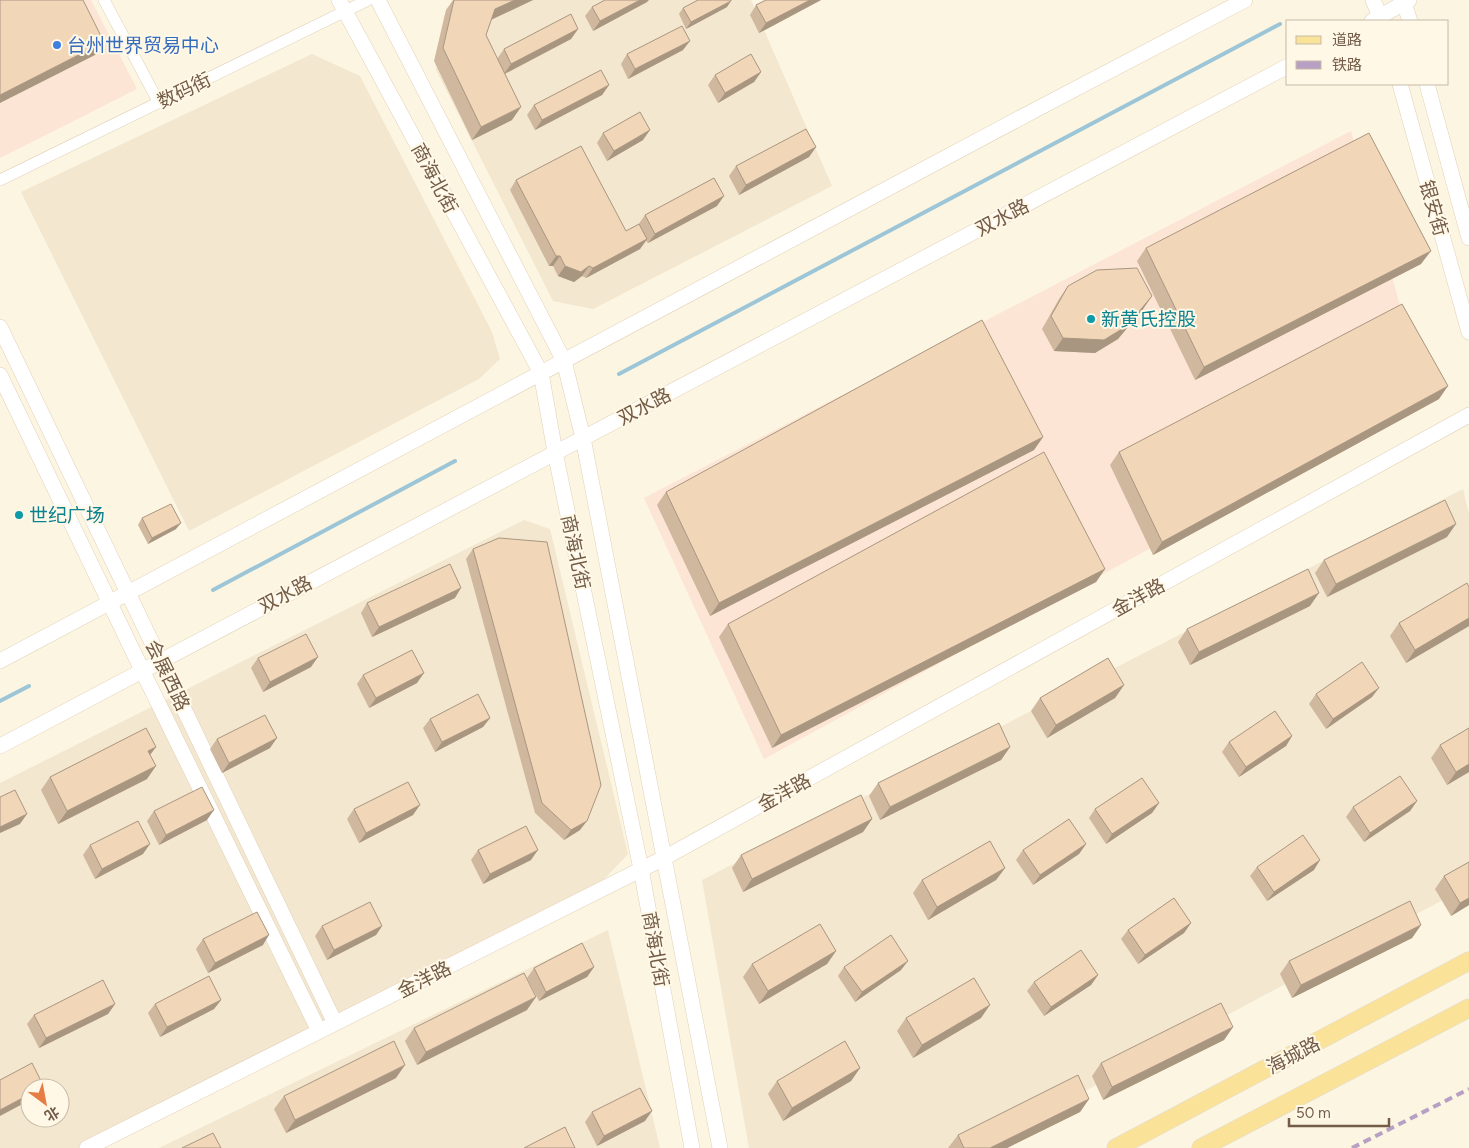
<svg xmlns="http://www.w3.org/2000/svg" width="1469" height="1148" font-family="Figtree,'Noto Sans SC',sans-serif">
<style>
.residential{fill:#f3e7cf;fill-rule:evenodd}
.commercial{fill:#fce5d4}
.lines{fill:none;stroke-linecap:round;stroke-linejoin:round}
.stream{stroke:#9cc6d7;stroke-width:4}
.street-casing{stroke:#e0d2bd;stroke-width:12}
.secondary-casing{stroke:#e2d1b8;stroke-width:16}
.primary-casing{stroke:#e0dbd7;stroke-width:19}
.street{stroke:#fff;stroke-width:11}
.secondary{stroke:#fff;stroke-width:15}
.primary{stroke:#fbe299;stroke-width:18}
.rail{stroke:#b8a0c4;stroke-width:4;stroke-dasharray:8 5;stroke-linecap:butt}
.wall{fill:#cfb89e}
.shaded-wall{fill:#a99681}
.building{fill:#f1d6b8;stroke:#a99681}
.shop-dot{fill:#3f7fe0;stroke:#fff8e7;stroke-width:2}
.culture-dot{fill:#0f9aa8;stroke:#fff8e7;stroke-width:2}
.labels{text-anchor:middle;stroke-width:4;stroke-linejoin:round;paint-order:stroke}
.shop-label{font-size:19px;fill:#366cbe;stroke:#fff8e7;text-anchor:start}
.street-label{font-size:19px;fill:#735c48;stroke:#fff8e7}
.culture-label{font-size:19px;fill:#0d838f;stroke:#fff8e7;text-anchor:start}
</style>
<rect width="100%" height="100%" fill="#fcf5e1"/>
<path class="residential" d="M 474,0 L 751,0 L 832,186 L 593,309 L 553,301 L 436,70 L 444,15 Z
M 312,54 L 360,76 L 492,332 L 500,359 L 479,379 L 189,531 L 21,192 Z
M 1463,489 L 1469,514 L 1469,886 L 978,1148 L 749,1148 L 702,880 Z
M 524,520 L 550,529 L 628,854 L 590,894 L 85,1148 L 0,1148 L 0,783 ZM 30,1088 L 60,1088 L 60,1118 L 30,1118 Z
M 608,930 L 660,1148 L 159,1148 Z"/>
<path class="commercial" d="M 0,0 L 91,0 L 137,89 L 0,158 Z
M 1351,131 L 1426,398 L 764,759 L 644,498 Z"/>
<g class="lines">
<path class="stream" d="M 619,374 L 1280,24
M 213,590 L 455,461
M 0,701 L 29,686"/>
<g class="street-casing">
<path id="street" d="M 104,0 L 159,103
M 0,180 L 368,0"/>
</g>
<g class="secondary-casing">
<path id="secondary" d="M 339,0 L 541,373 L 555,452 L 641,869 L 692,1148
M 378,0 L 564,361 L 583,438 L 720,1148
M 1373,0 L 1382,21
M 1403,0 L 1410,21
M 1372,21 L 1409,0
M 1400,84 L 1469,332
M 1427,84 L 1469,238
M 0,327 L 335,1023
M 0,375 L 142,670 L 319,1031
M 0,661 L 1037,109 L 1245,0
M 0,746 L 1288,66
M 87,1148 L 664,858 L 1469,415"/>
</g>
<g class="primary-casing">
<path id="primary" d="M 1116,1148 L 1469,961
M 1201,1148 L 1469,1008"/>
</g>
<use href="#street" class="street"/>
<use href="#secondary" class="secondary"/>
<use href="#primary" class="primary"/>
<path class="rail" d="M 1352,1148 L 1469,1089"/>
</g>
<path class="wall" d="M 453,0 L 533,0 L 491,20 L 486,35 L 497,59 L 504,49 L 578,29 L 571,39 L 505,74 L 512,120 L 472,140 L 434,61 L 446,10 Z
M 766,0 L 821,0 L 759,33 L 750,15 L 756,5 Z
M 647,2 L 593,31 L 585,16 L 592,7 Z
M 727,7 L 686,29 L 679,14 L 683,8 Z
M 683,50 L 628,79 L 621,64 L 627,54 Z
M 761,72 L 754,82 L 718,103 L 708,85 L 715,75 Z
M 609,85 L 602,95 L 535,130 L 527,115 L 534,105 Z
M 603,133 L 643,140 L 607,161 L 597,143 Z
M 816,147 L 809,157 L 739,195 L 729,176 L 736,166 Z
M 516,180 L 626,231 L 638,225 L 645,215 L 717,206 L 648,243 L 646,241 L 640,249 L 586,278 L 582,276 L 574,282 L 558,276 L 553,266 L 549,266 L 510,190 Z
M 1146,248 L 1421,264 L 1195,380 L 1137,261 Z
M 1068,286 L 1152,296 L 1143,309 L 1118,339 L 1095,353 L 1054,351 L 1042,329 L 1059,299 Z
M 1439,399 L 1153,555 L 1110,465 L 1119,452 Z
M 1043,437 L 1034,450 L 710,616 L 657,505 L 666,492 Z
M 142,518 L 176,529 L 148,544 L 138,525 Z
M 1447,537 L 1327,597 L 1315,573 L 1324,560 Z
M 473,549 L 580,830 L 564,840 L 535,813 L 466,559 Z
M 1105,569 L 1096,582 L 772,748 L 719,637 L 728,624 Z
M 1469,587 L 1469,626 L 1406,663 L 1390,636 L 1399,623 Z
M 455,598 L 372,637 L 361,613 L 367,603 Z
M 1310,606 L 1190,665 L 1178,642 L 1187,629 Z
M 258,658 L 311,667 L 263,692 L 251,668 Z
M 363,675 L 417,683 L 369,708 L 357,684 Z
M 1124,685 L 1115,698 L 1047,738 L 1031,711 L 1040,698 Z
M 1316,694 L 1372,697 L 1326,729 L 1309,704 Z
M 490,718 L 483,727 L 435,752 L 423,728 L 430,719 Z
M 1469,728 L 1469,772 L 1447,785 L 1431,758 L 1440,745 Z
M 1292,736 L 1286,746 L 1239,777 L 1222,752 L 1229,742 Z
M 217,739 L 270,748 L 222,773 L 210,749 Z
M 156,747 L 150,755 L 147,779 L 58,824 L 41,790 L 50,777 Z
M 1010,747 L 1001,760 L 880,820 L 869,796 L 878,783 Z
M 1417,801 L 1410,811 L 1364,842 L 1346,817 L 1353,807 Z
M 1159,803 L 1152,813 L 1106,844 L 1089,818 L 1095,809 Z
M 354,809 L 413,815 L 359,843 L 347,819 Z
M 154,811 L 207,820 L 159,845 L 147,821 Z
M 872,819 L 863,832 L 743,892 L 732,868 L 741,855 Z
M 1086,844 L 1079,854 L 1033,885 L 1016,860 L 1023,850 Z
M 90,845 L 143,854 L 95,879 L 83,855 Z
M 478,850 L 531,860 L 483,884 L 471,860 Z
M 1469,862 L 1469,905 L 1451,916 L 1435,889 L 1444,876 Z
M 1257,867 L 1314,870 L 1267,901 L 1250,876 Z
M 1005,868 L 996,880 L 928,920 L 913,893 L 922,880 Z
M 1191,923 L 1184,933 L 1138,964 L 1121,939 L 1128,930 Z
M 1421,925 L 1412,938 L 1292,998 L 1280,974 L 1289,961 Z
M 322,926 L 382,926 L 376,935 L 327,960 L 315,936 Z
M 203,939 L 263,945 L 208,973 L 196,949 Z
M 836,951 L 827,964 L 759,1004 L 743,977 L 752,964 Z
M 594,967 L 587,977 L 539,1001 L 527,978 L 534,968 Z
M 844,967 L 901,970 L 855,1002 L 838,976 Z
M 1098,975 L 1091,985 L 1044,1016 L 1027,991 L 1034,982 Z
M 221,1000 L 214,1009 L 160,1037 L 148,1013 L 155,1004 Z
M 115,1004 L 108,1014 L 39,1048 L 27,1024 L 34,1015 Z
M 527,1010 L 417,1065 L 405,1041 L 414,1028 Z
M 906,1018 L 981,1018 L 913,1058 L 897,1031 Z
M 1233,1027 L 1224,1040 L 1103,1100 L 1092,1076 L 1101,1063 Z
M 860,1068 L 851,1081 L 783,1121 L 768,1094 L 777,1081 Z
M 396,1078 L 286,1133 L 274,1109 L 284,1096 Z
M 1089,1099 L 1080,1112 L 1007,1148 L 948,1148 L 958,1135 Z
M 592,1112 L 645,1121 L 597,1146 L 585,1122 Z"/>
<path class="shaded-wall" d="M 515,0 L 533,0 L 486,22 L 495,9 Z
M 640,0 L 649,0 L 647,2 L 593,31 L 600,21 Z
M 810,0 L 821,0 L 759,33 L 766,23 Z
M 731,1 L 727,7 L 686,29 L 691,22 Z
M 578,29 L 571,39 L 504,74 L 511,64 Z
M 690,41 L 683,50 L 628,79 L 635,69 Z
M 104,42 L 95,55 L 0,103 L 0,95 Z
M 761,72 L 754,82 L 718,103 L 725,93 Z
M 609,85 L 602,95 L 535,130 L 542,120 Z
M 521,107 L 512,120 L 472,140 L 481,127 Z
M 650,130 L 643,140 L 607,161 L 614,151 Z
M 816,147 L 809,157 L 739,195 L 746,185 Z
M 724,196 L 717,206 L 648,243 L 655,234 Z
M 647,239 L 640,249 L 586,278 L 593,268 Z
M 1431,251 L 1421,264 L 1195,380 L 1204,367 Z
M 556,256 L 560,256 L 553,266 L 549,266 Z
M 565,266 L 589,266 L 582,276 L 574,282 L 558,276 Z
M 1152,296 L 1143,309 L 1118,339 L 1095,353 L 1054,351 L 1063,338 Z
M 1448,386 L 1439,399 L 1153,555 L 1162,542 Z
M 1043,437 L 1034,450 L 710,616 L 719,603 Z
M 181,523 L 176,529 L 148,544 L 152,538 Z
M 1456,524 L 1447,537 L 1327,597 L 1336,584 Z
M 1105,569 L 1096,582 L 772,748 L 781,735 Z
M 461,588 L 455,598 L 372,637 L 379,627 Z
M 1319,593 L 1310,606 L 1190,665 L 1199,652 Z
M 1469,618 L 1469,626 L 1406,663 L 1415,650 Z
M 318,657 L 311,667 L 263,692 L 270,682 Z
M 424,673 L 417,683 L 369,708 L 376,698 Z
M 1124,685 L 1115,698 L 1047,738 L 1056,725 Z
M 1379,688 L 1372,697 L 1326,729 L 1333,719 Z
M 490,718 L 483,727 L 435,752 L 442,742 Z
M 1292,736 L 1286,746 L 1239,777 L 1246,767 Z
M 277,738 L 270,748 L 222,773 L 229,763 Z
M 156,747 L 146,760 L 148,751 Z
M 1010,747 L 1001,760 L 880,820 L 890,807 Z
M 1469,764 L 1469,772 L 1447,785 L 1456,772 Z
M 156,766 L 147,779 L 58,824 L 67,811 Z
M 1417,801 L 1410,811 L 1364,842 L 1370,833 Z
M 1159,803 L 1152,813 L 1106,844 L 1112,834 Z
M 420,805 L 413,815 L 359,843 L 366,833 Z
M 214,810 L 207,820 L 159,845 L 166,835 Z
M 27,814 L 20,824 L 0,833 L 0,827 Z
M 872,819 L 863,832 L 743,892 L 752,879 Z
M 587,821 L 580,830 L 564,840 L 571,830 Z
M 150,844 L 143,854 L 95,879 L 102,869 Z
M 1086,844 L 1079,854 L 1033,885 L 1040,875 Z
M 538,850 L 531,860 L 483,884 L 490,874 Z
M 1320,860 L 1314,870 L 1267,901 L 1274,892 Z
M 1005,868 L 996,880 L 928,920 L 937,907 Z
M 1469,898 L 1469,905 L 1451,916 L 1460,903 Z
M 1191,923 L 1184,933 L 1138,964 L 1145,955 Z
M 1421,925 L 1412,938 L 1292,998 L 1301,985 Z
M 382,926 L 376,935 L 327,960 L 334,950 Z
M 269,935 L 263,945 L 208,973 L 215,963 Z
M 836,951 L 827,964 L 759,1004 L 768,991 Z
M 908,961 L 901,970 L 855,1002 L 862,992 Z
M 594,967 L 587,977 L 539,1001 L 546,992 Z
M 1098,975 L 1091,985 L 1044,1016 L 1051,1007 Z
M 536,997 L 527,1010 L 417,1065 L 426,1052 Z
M 221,1000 L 214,1009 L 160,1037 L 167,1027 Z
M 115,1004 L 108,1014 L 39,1048 L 46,1038 Z
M 990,1005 L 981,1018 L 913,1058 L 922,1045 Z
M 1233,1027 L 1224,1040 L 1103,1100 L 1112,1087 Z
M 405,1065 L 396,1078 L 286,1133 L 295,1120 Z
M 860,1068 L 851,1081 L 783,1121 L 792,1108 Z
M 30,1094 L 30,1100 L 0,1116 L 0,1110 Z
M 1089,1099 L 1080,1112 L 1007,1148 L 990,1148 Z
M 652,1111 L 645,1121 L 597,1146 L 604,1136 Z"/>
<path class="building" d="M 0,0 L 83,0 L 104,42 L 0,95 Z
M 454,0 L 515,0 L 495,9 L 486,35 L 521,107 L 481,127 L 443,48 Z
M 605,0 L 640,0 L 600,21 L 592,7 Z
M 698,0 L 731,0 L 731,1 L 691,22 L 683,8 Z
M 766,0 L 810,0 L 766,23 L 756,5 Z
M 571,14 L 578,29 L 511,64 L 504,49 Z
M 682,26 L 690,41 L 635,69 L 627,54 Z
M 751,54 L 761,72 L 725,93 L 715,75 Z
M 601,70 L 609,85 L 542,120 L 534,105 Z
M 640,112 L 650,130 L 614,151 L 603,133 Z
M 806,129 L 816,147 L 746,185 L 736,166 Z
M 1369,133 L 1431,251 L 1204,367 L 1146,248 Z
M 581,146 L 626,231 L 639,224 L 647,239 L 593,268 L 589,266 L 581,272 L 565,266 L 560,256 L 556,256 L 516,180 Z
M 714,178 L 724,196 L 655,234 L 645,215 Z
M 1137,268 L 1152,296 L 1127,326 L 1104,340 L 1063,338 L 1051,316 L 1068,286 L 1097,270 Z
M 1402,304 L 1448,386 L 1162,542 L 1119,452 Z
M 982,320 L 1043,437 L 719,603 L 666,492 Z
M 1044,452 L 1105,569 L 781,735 L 728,624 Z
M 1445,500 L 1456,524 L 1336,584 L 1324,560 Z
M 171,504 L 181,523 L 152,538 L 142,518 Z
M 499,538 L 547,542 L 601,785 L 587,821 L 571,830 L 542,803 L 473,549 Z
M 450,564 L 461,588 L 379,627 L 367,603 Z
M 1308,569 L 1319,593 L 1199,652 L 1187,629 Z
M 1467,583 L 1469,587 L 1469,618 L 1415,650 L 1399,623 Z
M 306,634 L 318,657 L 270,682 L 258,658 Z
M 412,650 L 424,673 L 376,698 L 363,675 Z
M 1108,658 L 1124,685 L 1056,725 L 1040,698 Z
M 1362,662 L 1379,688 L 1333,719 L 1316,694 Z
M 478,694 L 490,718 L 442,742 L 430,719 Z
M 1275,711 L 1292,736 L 1246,767 L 1229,742 Z
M 265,715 L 277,738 L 229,763 L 217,739 Z
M 999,723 L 1010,747 L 890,807 L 878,783 Z
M 146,728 L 156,747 L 148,751 L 156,766 L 67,811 L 50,777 Z
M 1469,728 L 1469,764 L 1456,772 L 1440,745 Z
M 1400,776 L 1417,801 L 1370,833 L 1353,807 Z
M 1142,778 L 1159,803 L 1112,834 L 1095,809 Z
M 408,782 L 420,805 L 366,833 L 354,809 Z
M 202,787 L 214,810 L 166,835 L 154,811 Z
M 15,790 L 27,814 L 0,827 L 0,797 Z
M 861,795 L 872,819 L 752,879 L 741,855 Z
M 1069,819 L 1086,844 L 1040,875 L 1023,850 Z
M 138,821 L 150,844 L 102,869 L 90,845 Z
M 526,826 L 538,850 L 490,874 L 478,850 Z
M 1303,835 L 1320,860 L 1274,892 L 1257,867 Z
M 990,841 L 1005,868 L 937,907 L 922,880 Z
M 1469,862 L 1469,898 L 1460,903 L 1444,876 Z
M 1174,898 L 1191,923 L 1145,955 L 1128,930 Z
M 1410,901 L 1421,925 L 1301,985 L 1289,961 Z
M 370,902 L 382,926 L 334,950 L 322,926 Z
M 257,912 L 269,935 L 215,963 L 203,939 Z
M 820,924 L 836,951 L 768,991 L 752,964 Z
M 891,935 L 908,961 L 862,992 L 844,967 Z
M 582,943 L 594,967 L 546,992 L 534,968 Z
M 1081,950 L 1098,975 L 1051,1007 L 1034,982 Z
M 524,973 L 536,997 L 426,1052 L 414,1028 Z
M 209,976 L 221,1000 L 167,1027 L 155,1004 Z
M 974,978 L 990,1005 L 922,1045 L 906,1018 Z
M 103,980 L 115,1004 L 46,1038 L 34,1015 Z
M 1221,1003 L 1233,1027 L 1112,1087 L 1101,1063 Z
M 394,1041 L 405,1065 L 295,1120 L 284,1096 Z
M 845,1041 L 860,1068 L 792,1108 L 777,1081 Z
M 32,1063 L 44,1087 L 42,1088 L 30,1088 L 30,1094 L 0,1110 L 0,1080 Z
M 1078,1075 L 1089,1099 L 990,1148 L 964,1148 L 958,1135 Z
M 640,1088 L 652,1111 L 604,1136 L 592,1112 Z
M 565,1127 L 575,1148 L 524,1148 Z
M 213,1133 L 221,1148 L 182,1148 Z"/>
<circle class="shop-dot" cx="57" cy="45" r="5"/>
<g class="culture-dot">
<circle cx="1091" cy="319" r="5"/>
<circle cx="19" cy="515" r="5"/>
</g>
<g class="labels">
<g class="shop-label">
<text x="67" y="52">台州世界贸易中心</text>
</g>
<g class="street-label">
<text transform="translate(184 90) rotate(-26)" y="7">数码街</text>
<text transform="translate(435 178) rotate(62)" y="7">商海北街</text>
<text transform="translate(1434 208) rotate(74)" y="7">银安街</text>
<text transform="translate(1002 217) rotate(-28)" y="7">双水路</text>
<text transform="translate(644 406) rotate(-28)" y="7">双水路</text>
<text transform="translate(576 552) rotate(78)" y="7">商海北街</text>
<text transform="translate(285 594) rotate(-28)" y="7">双水路</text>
<text transform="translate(1138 597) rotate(-29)" y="7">金洋路</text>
<text transform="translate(168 675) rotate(64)" y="7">会展西路</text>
<text transform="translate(784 792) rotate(-29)" y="7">金洋路</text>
<text transform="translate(656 949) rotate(80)" y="7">商海北街</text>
<text transform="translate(424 979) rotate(-27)" y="7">金洋路</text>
<text transform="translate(1293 1055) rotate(-28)" y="7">海城路</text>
</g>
<g class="culture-label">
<text x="1101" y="326">新黄氏控股</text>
<text x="29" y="522">世纪广场</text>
</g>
</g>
<rect x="1286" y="20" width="162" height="65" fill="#fff8e7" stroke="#c7baa7"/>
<rect x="1296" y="36" width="25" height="8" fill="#fbe299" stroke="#c7baa7"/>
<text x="1332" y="45" font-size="15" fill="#735c48">道路</text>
<rect x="1296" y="61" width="25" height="8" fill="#b8a0c4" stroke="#c7baa7"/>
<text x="1332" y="70" font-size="15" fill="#735c48">铁路</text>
<g transform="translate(45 1103) rotate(148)"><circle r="24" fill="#fff8e7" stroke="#c7baa7"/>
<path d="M0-4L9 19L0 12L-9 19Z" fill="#e67d45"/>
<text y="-8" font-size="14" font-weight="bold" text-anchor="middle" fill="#735c48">北</text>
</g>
<path d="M1289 1118v8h100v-8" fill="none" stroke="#735c48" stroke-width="2.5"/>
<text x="1296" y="1118" font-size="15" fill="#735c48" stroke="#fff8e7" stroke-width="4" paint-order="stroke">50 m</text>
</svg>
